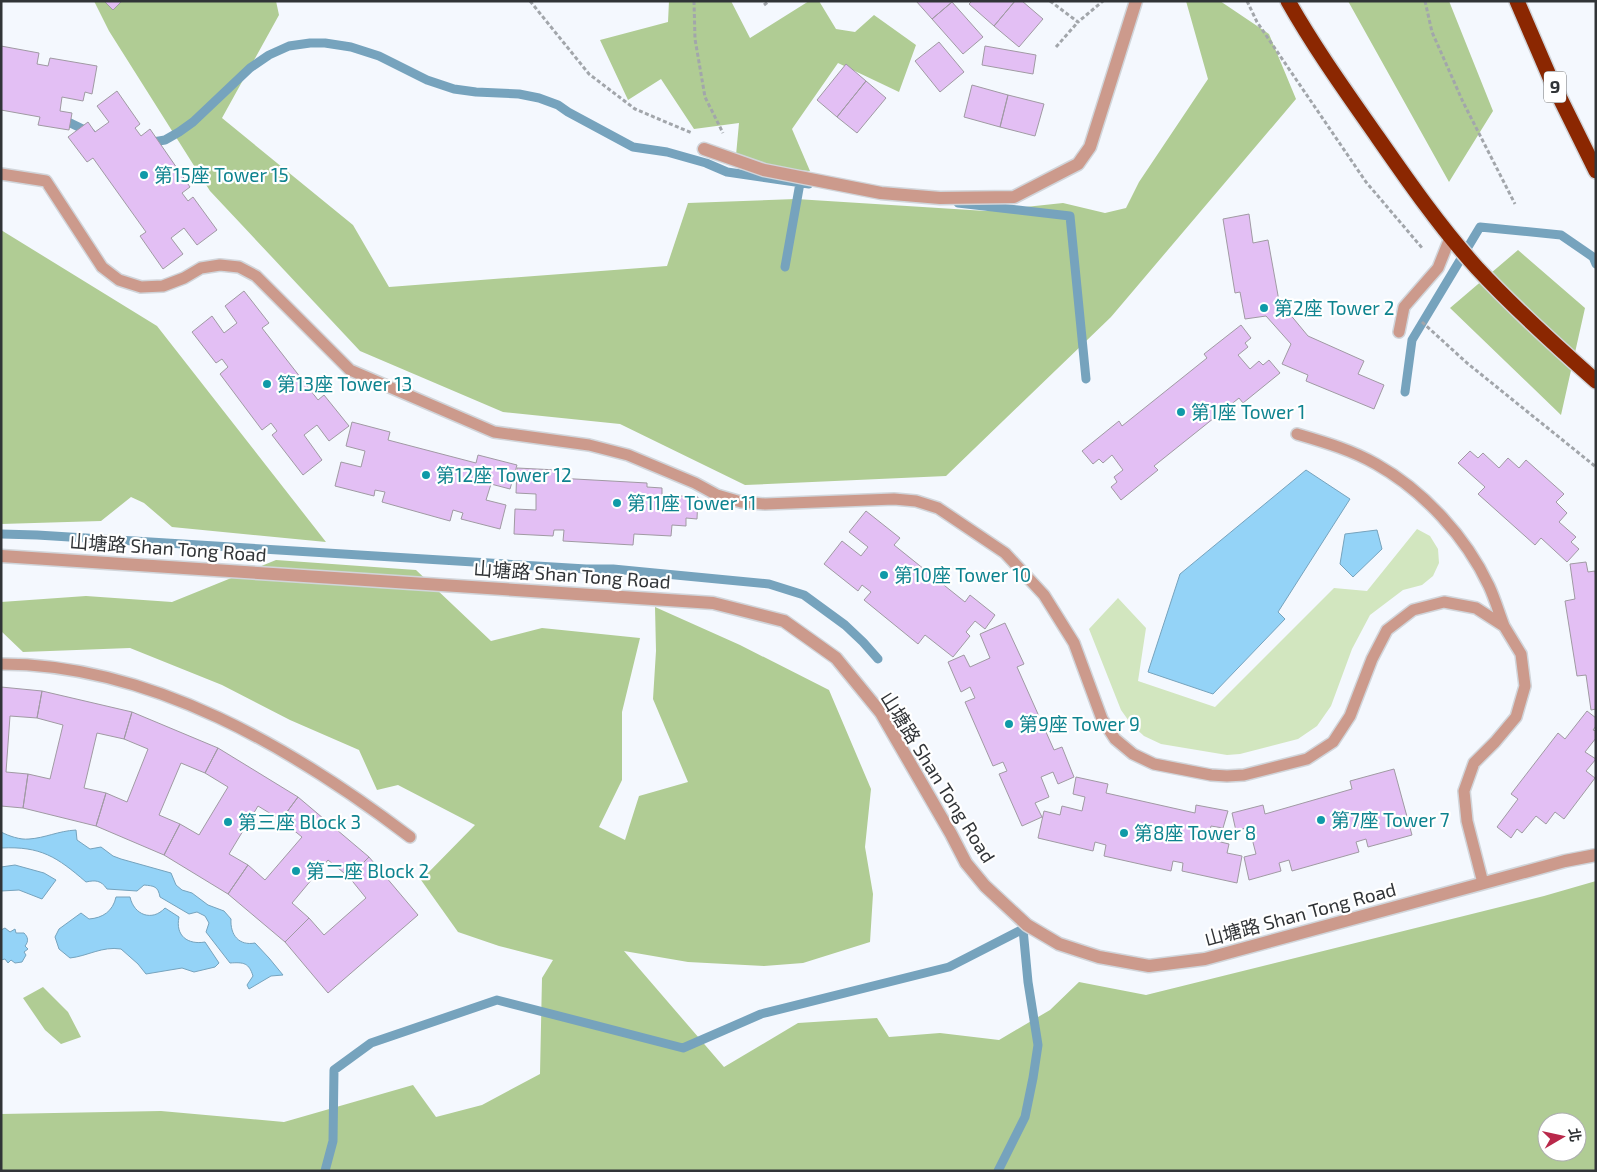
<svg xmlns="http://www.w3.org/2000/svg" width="1597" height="1172" font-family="'Exo 2','Noto Sans TC',sans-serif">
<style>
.green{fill:#d2e6bf}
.forest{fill:#b0cc94;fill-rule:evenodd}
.water{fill:#94d3f7;stroke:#76a3bd}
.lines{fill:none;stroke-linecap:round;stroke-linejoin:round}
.stream{stroke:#76a3bd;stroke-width:9}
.building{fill:#e3bff4;stroke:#a09aa3}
.service-casing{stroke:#d1d5da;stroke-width:14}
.minor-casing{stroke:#d1d5da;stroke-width:15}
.motorway-casing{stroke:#d1d5da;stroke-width:18}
.path{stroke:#a2a6ab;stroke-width:3;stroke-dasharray:4 2.5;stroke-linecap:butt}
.service{stroke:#cc9a8c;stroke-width:11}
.minor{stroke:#cc9a8c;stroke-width:12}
.motorway{stroke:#8b2701;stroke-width:15}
.culture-dot{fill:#0f9aa8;stroke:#fff;stroke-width:2}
.labels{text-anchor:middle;stroke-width:4.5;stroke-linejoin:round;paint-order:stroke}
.shield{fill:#fff;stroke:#6f7173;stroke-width:1}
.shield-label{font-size:18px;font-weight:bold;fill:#313437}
.culture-label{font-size:19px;fill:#0d838f;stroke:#fff;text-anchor:start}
.street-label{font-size:19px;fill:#313437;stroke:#fff}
</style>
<rect width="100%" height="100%" fill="#f4f8fe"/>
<path class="green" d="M 1417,529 L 1430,536 L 1438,549 L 1439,563 L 1433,576 L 1422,585 L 1403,590 L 1370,615 L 1352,649 L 1331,706 L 1317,726 L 1298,739 L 1240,754 L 1227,755 L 1161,744 L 1144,736 L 1131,724 L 1121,710 L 1089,629 L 1118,598 L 1146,628 L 1138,681 L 1215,707 L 1334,588 L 1367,591 Z"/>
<path class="forest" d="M 94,1 L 276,1 L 279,15 L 222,118 L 353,225 L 389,287 L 667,266 L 688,203 L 796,199 L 986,211 L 1063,203 L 1105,213 L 1126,208 L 1139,182 L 1208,79 L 1186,1 L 1220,1 L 1269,34 L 1296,99 L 1111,317 L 946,476 L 745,485 L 620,424 L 503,412 L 360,351 L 210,191 L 109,31 Z
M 669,1 L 731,1 L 750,38 L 809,1 L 819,1 L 836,29 L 855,32 L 874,15 L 916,45 L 899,92 L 838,63 L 792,129 L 810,171 L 735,166 L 739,123 L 694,129 L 661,79 L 628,100 L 600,40 L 668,22 Z
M 1348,1 L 1449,1 L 1493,111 L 1449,182 Z
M 1,230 L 157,326 L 326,542 L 172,527 L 144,503 L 131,497 L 101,521 L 1,524 Z
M 1518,250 L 1585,308 L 1561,415 L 1450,308 Z
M 276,560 L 416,570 L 491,641 L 542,628 L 640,638 L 622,712 L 622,780 L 599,827 L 625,840 L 639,796 L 688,782 L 653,699 L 656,651 L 655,607 L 740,645 L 829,690 L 871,789 L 865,847 L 873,894 L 870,942 L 803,963 L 764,966 L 688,962 L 624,951 L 724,1067 L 798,1023 L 877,1018 L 889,1037 L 940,1033 L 999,1040 L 1050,1010 L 1079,982 L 1146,995 L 1544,896 L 1596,881 L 1596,1171 L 1,1171 L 1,1114 L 161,1111 L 284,1122 L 413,1085 L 436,1117 L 482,1105 L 540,1074 L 542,978 L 553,960 L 499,946 L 458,932 L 421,880 L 475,825 L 398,785 L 377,790 L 359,750 L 290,720 L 222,685 L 130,648 L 23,652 L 1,631 L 1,602 L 86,596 L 172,602 ZM 1547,1122 L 1577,1122 L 1577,1152 L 1547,1152 Z
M 43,987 L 68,1012 L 81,1037 L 61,1044 L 45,1030 L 23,998 Z"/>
<path class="water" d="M 1306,470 L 1350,499 L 1278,612 L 1285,619 L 1213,694 L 1148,672 L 1180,574 Z
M 1377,530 L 1382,549 L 1353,577 L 1340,564 L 1345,534 Z
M 76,830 L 77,840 L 90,849 L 101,847 L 113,856 L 121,859 L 171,873 L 176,885 L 182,890 L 192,893 L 208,905 L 224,911 L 231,919 C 230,935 239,946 255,943 L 269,958 L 283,975 L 271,976 L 249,989 L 247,985 L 253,976 C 249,963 244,962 230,963 L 206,932 L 209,923 L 205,916 L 197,912 L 189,914 L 160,897 C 158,886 154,886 144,885 L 137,891 L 107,889 C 101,880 95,880 86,882 C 57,857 41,846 1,848 L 1,832 C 9,836 20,840 29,839 C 45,838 58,831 76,830 Z
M 15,865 L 44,873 L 56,880 L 42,899 L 19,890 L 1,891 L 1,867 Z
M 116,897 L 130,897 C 134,915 152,922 165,908 L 179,917 C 175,936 188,945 205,942 L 219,963 L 215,967 L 194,972 L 182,968 L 146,974 L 138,964 L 121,949 C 102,946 88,956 70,958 L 59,949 L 55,937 L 59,929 L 81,913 L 89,919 C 103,918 113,911 116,897 Z
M 5,928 L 10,932 L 15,929 L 16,933 L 24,933 C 28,937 29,941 25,946 L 28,949 L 24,952 L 26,955 L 22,962 L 15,963 L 11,960 L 8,963 L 5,959 L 1,960 L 1,930 Z"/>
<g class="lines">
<path class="stream" d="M 60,118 L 91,133
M 147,143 L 165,140 L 179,132 L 193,122 L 250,68 L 269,55 L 289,46 L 310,43 L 325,43 L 351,47 L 379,56 L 427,80 L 454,89 L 476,92 L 519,94 L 539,98 L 558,105 L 568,112 L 633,147 L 667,152 L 706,163 L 727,172 L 809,184
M 958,203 L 1070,216 L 1086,379
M 785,267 L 800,183
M 1405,392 L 1412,340 L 1480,227 L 1561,235 L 1593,257 L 1596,264
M 1,534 L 37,535 L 586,569 L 613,569 L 769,584 L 804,595 L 845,625 L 863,642 L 878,659
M 325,1171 L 333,1141 L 334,1070 L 371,1043 L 497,1000 L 683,1048 L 761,1014 L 949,967 L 1023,929 L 1028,982 L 1038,1045 L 1033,1078 L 1025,1117 L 998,1171"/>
</g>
<path class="building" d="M 104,1 L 122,1 L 113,10 Z
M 916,1 L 951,1 L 952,2 L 932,19 Z
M 972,1 L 1015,1 L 994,26 L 969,4 Z
M 1015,1 L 1022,1 L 1043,19 L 1019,47 L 994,26 Z
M 952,2 L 983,37 L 963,54 L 932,19 Z
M 939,42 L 964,72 L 940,92 L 915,61 Z
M 1,46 L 39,53 L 37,64 L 48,66 L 50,58 L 97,66 L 92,94 L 85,92 L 83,101 L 62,97 L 60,111 L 72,113 L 69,130 L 38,125 L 40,117 L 1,110 Z
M 985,46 L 1036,55 L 1033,74 L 982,65 Z
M 846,64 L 866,81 L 837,117 L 817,100 Z
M 866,81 L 886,98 L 857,133 L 837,117 Z
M 972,85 L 1008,95 L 1000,127 L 964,117 Z
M 117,91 L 140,124 L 135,128 L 141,136 L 150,129 L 190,187 L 182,193 L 188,201 L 193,197 L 217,230 L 197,245 L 184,228 L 171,238 L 183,254 L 163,269 L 140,236 L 146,232 L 93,158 L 87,162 L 68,137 L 88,122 L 95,132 L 109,122 L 97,106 Z
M 1008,95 L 1044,104 L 1035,136 L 1000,127 Z
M 1249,214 L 1253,243 L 1268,240 L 1279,301 L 1308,336 L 1364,361 L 1358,374 L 1384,385 L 1374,409 L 1306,381 L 1308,375 L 1282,364 L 1291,344 L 1266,316 L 1245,319 L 1240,292 L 1235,293 L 1223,219 Z
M 244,291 L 269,323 L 262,328 L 318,400 L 324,395 L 349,426 L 329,441 L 317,425 L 304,435 L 322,460 L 303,475 L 272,435 L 277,431 L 271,423 L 262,430 L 220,374 L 228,367 L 222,359 L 216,363 L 192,332 L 212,316 L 224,333 L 237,323 L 225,306 Z
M 1241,325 L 1251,338 L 1245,343 L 1248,347 L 1238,355 L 1250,369 L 1259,361 L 1263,365 L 1269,360 L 1280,373 L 1243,403 L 1239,398 L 1154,466 L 1158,470 L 1121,500 L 1111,487 L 1117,482 L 1114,477 L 1123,470 L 1112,455 L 1103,463 L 1099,459 L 1093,464 L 1082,451 L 1119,421 L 1122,426 L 1207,358 L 1204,354 Z
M 352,422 L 390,432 L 388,440 L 476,463 L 478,455 L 517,465 L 510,489 L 491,484 L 486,500 L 506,505 L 500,529 L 461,519 L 463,513 L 453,510 L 450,521 L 382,502 L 385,492 L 375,490 L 374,496 L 335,486 L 341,462 L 361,467 L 365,451 L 346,446 Z
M 1470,451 L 1478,458 L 1483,453 L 1499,468 L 1508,458 L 1519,468 L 1526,460 L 1564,494 L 1556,502 L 1567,513 L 1559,522 L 1576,537 L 1571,542 L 1579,549 L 1567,562 L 1541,538 L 1535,545 L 1478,494 L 1485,487 L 1458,463 Z
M 517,468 L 557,470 L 557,478 L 647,483 L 647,487 L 662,488 L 662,495 L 698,497 L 697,519 L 686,518 L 686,526 L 672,525 L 671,536 L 634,534 L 633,545 L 563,541 L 564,530 L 554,530 L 553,536 L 514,534 L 515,509 L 536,510 L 536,494 L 516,493 Z
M 866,511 L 900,538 L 894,545 L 965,602 L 970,595 L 995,615 L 985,629 L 975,621 L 966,632 L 970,636 L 953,657 L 925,635 L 918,644 L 864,600 L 871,592 L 862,585 L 858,591 L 824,564 L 842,541 L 861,556 L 868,547 L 849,532 Z
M 1586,562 L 1588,572 L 1595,571 L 1596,579 L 1596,709 L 1591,710 L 1586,675 L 1577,676 L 1565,601 L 1575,599 L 1570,564 Z
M 1005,623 L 1024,664 L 1017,667 L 1054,750 L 1062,747 L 1074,777 L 1058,784 L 1053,772 L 1041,777 L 1049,797 L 1035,803 L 1042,817 L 1022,826 L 999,774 L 1007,771 L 1003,762 L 993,766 L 965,702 L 975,698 L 970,687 L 961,692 L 948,662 L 964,655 L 970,667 L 990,658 L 980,634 Z
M 1,687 L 42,691 L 37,718 L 10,716 L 6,772 L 28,774 L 23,808 L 1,806 Z
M 42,691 L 132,712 L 124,739 L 97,733 L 84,788 L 106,793 L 96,826 L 23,808 L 28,774 L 50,779 L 63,725 L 37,718 Z
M 1587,711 L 1596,718 L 1596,726 L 1593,730 L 1596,731 L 1596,738 L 1585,752 L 1596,759 L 1586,771 L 1595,778 L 1564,819 L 1555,812 L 1546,824 L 1536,816 L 1522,833 L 1517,829 L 1511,838 L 1497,827 L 1518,799 L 1511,794 L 1558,733 L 1565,739 Z
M 132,712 L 218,748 L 205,773 L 181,763 L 159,815 L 180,824 L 164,855 L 96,826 L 106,793 L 127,802 L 148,749 L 124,739 Z
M 218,748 L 298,797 L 281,820 L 258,806 L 229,854 L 248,865 L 228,894 L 164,855 L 180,824 L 199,835 L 228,787 L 205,773 Z
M 1394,769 L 1412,835 L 1368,847 L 1366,839 L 1356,842 L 1359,852 L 1292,871 L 1289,860 L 1279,863 L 1281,871 L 1249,880 L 1244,857 L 1256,854 L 1249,827 L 1236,831 L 1232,813 L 1263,805 L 1265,814 L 1352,789 L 1350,781 Z
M 1076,777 L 1108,784 L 1106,793 L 1195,813 L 1196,805 L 1228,811 L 1223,828 L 1211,826 L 1208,839 L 1229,844 L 1227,853 L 1242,856 L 1237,883 L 1182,871 L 1183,863 L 1173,861 L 1171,871 L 1104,856 L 1106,845 L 1095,842 L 1093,851 L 1038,838 L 1044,811 L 1060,815 L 1062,806 L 1082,811 L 1085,797 L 1073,794 Z
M 298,797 L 369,857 L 349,877 L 328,860 L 292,903 L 309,918 L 285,942 L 228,894 L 248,865 L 265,880 L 302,837 L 281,820 Z
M 369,857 L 418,915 L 328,993 L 285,942 L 309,918 L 324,935 L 366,898 L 349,877 Z"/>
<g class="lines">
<g class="service-casing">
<path id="service" d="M 1,174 L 46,181 L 102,267 L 119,280 L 141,287 L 163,286 L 184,278 L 201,268 L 220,265 L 239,267 L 256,276 L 350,370 L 494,432 L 589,445 L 628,455 L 695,483 L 717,495 L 741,502 L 765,504 L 894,499 L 916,501 L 938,508 L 1005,553 L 1044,595 L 1074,643 L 1102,719 L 1115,739 L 1133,754 L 1154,764 L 1211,775 L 1227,776 L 1244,775 L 1307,759 L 1333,742 L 1350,716 L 1372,659 L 1387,630 L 1413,610 L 1444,602 L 1476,608 L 1504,626 L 1521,654 L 1525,686 L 1516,717 L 1495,742 L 1474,763 L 1464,791 L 1467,821 L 1483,883
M 1399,332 L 1404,307 L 1438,268 L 1450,238
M 1297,434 C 1324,442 1352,450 1376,464 C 1424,491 1466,537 1489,586 C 1495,599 1499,613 1504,626
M 1,664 C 151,664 294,749 410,837"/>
</g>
<g class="minor-casing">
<path id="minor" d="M 704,149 L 764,170 L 881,193 L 940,198 L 1014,197 L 1078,164 L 1090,147 L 1136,1
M 1,556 L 713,603 L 784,621 L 836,658 L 881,713 L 951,834 L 966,863 L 985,886 L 1027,925 L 1059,944 L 1099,957 L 1149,966 L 1205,959 L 1565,861 L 1596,855"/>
</g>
<g class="motorway-casing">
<path id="motorway" d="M 1288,1 C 1314,47 1344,89 1374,132 C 1406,178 1439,226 1477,268 C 1514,308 1555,345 1596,381
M 1517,1 L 1551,80 L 1596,171"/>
</g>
<path class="path" d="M 530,1 L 589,74 L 635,109 L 692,133
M 694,1 L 695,39 L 705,97 L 723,133
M 1050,1 L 1078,22 L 1103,1
M 1247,1 L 1257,22 L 1366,182 L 1423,249
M 1425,1 L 1432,32 L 1463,102 L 1515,204
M 764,5 L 769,1
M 1056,47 L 1078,22
M 1422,322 L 1467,363 L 1596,467"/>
<use href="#service" class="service"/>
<use href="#minor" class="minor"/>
<use href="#motorway" class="motorway"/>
</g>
<g class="culture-dot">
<circle cx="144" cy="175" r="5"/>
<circle cx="1264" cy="308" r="5"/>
<circle cx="267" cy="384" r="5"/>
<circle cx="1181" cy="412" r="5"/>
<circle cx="426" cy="475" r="5"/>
<circle cx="617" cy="503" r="5"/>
<circle cx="884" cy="575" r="5"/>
<circle cx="1009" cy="724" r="5"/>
<circle cx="1321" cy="820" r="5"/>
<circle cx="228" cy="822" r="5"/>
<circle cx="1124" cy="833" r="5"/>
<circle cx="296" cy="871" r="5"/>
</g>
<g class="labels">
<rect class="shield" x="1544" y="71.5" width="22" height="31" rx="4"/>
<g class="shield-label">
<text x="1555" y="93">9</text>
</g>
<g class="culture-label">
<text x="154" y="182">第15座 Tower 15</text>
<text x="1274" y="315">第2座 Tower 2</text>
<text x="277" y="391">第13座 Tower 13</text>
<text x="1191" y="419">第1座 Tower 1</text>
<text x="436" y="482">第12座 Tower 12</text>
<text x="627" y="510">第11座 Tower 11</text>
<text x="894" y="582">第10座 Tower 10</text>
<text x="1019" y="731">第9座 Tower 9</text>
<text x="1331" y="827">第7座 Tower 7</text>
<text x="238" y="829">第三座 Block 3</text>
<text x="1134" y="840">第8座 Tower 8</text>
<text x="306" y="878">第二座 Block 2</text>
</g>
<g class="street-label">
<text transform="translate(168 548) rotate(4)" y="7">山塘路 Shan Tong Road</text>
<text transform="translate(572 575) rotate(4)" y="7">山塘路 Shan Tong Road</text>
<text transform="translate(938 777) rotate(58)" y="7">山塘路 Shan Tong Road</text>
<text transform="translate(1300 914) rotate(-15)" y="7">山塘路 Shan Tong Road</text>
</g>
</g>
<rect width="1597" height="1172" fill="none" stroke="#313437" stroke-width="5"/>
<g transform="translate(1562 1137) rotate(81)"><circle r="24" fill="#ffffff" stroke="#adaeaf"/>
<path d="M0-4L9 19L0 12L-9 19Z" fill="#b9284a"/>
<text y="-8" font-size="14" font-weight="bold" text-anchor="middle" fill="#313437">北</text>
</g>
</svg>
